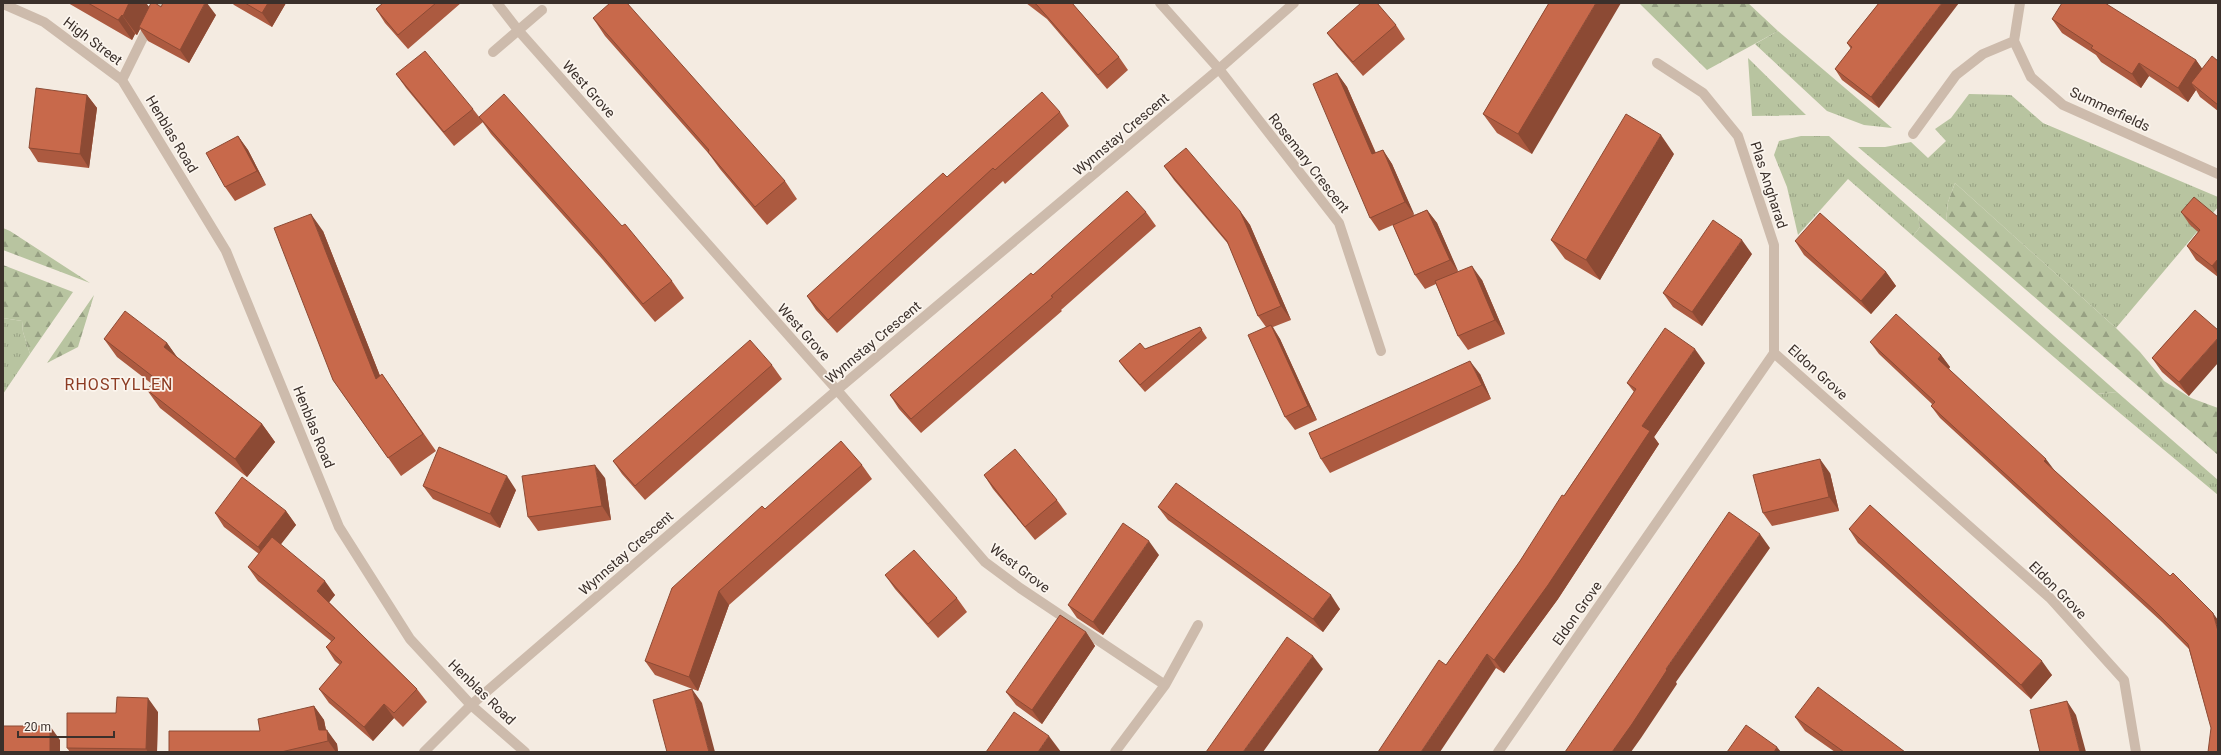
<svg xmlns="http://www.w3.org/2000/svg" width="2221" height="755" font-family="Roboto,sans-serif">
<style>
.grass{fill:url(#grass-tufts)}
.forest{fill:url(#forest-firs)}
.lines{fill:none;stroke-linecap:round;stroke-linejoin:round}
.street{stroke:#cdbbac;stroke-width:10}
.wall{fill:#ac5a40}
.shaded-wall{fill:#8c4a34}
.building{fill:#c8694b;stroke:#8c4a34}
.labels{text-anchor:middle;stroke-width:3.5;stroke-linejoin:round;paint-order:stroke}
.street-label{font-size:14px;fill:#3b302b;stroke:#fbf5ee}
.quarter-label{font-size:16px;letter-spacing:1px;fill:#8c3b22;stroke:#fbf5ee}
</style>
<defs>
<pattern id="grass-tufts" width="24" height="20" patternUnits="userSpaceOnUse"><rect width="24" height="20" fill="#b8c4a0"/><path d="M3 7l-1-3M5 7V3M7 7l1-3M15 17l-1-3M17 17v-4M19 17l1-3" fill="none" stroke="#97a083"/></pattern>
<pattern id="forest-firs" width="22" height="20" patternUnits="userSpaceOnUse"><rect width="22" height="20" fill="#b8c4a0"/><path d="M5 1l3.5 6h-7zM16 11l3.5 6h-7z" fill="#97a083"/></pattern>
</defs>
<rect width="100%" height="100%" fill="#f4ebe1"/>
<path class="grass" d="M 1778,31 L 1892,128 L 1864,125 L 1827,111 L 1755,44 Z
M 1748,58 L 1806,115 L 1752,116 Z
M 1969,94 L 2011,95 L 2043,123 L 2218,197 L 2218,207 L 2116,328 L 1955,183 L 1948,202 L 1946,221 L 1858,147 L 1885,147 L 1911,142 L 1928,158 L 1946,141 L 1935,129 L 1951,118 Z
M 1801,136 L 1829,136 L 1918,215 L 1920,227 L 1913,236 L 1848,179 L 1798,235 L 1787,187 L 1774,155 L 1779,141 Z
M 3,318 L 22,321 L 23,332 L 30,354 L 3,394 Z
M 2117,392 L 2218,480 L 2218,495 L 2097,394 Z"/>
<path class="forest" d="M 1639,3 L 1748,3 L 1778,31 L 1707,70 Z
M 1955,183 L 2116,328 L 2140,352 L 2164,381 L 2191,398 L 2218,408 L 2218,455 L 1946,221 L 1948,202 Z
M 1918,215 L 2117,392 L 2097,394 L 1913,236 L 1920,227 Z
M 3,228 L 10,231 L 90,283 L 3,250 Z
M 3,265 L 73,292 L 30,354 L 23,332 L 22,321 L 3,318 Z
M 94,295 L 78,347 L 47,363 Z"/>
<g class="lines">
<path class="street" d="M 497,3 L 518,30 L 837,390 L 985,562 L 1020,588 L 1165,685
M 1160,3 L 1219,69 L 1339,223 L 1381,351
M 2020,3 L 2014,41 L 2031,77 L 2063,105 L 2218,174
M 3,4 L 44,22 L 122,80 L 226,251 L 339,527 L 410,639 L 471,705 L 525,752
M 493,52 L 542,10
M 1657,63 L 1703,93 L 1738,136 L 1774,245 L 1774,353
M 122,80 L 160,3
M 1913,134 L 1956,75 L 1983,54 L 2014,41
M 424,752 L 471,705 L 837,390 L 1219,69 L 1294,3
M 1115,752 L 1165,685 L 1198,625
M 1498,752 L 1774,353 L 2050,598 L 2124,680 L 2136,752"/>
</g>
<path class="wall" d="M 68,3 L 146,3 L 149,7 L 161,7 L 216,15 L 189,63 L 148,41 L 140,29 L 137,35 L 135,34 L 132,40 Z
M 232,3 L 286,3 L 272,27 L 234,5 Z
M 383,3 L 461,3 L 408,49 L 385,23 L 376,9 Z
M 1026,3 L 1072,3 L 1119,57 L 1128,70 L 1107,89 L 1047,19 Z
M 1549,3 L 1532,154 L 1497,133 L 1483,114 Z
M 1879,3 L 1879,108 L 1842,80 L 1835,69 L 1851,49 L 1847,43 Z
M 593,18 L 785,181 L 797,199 L 767,225 L 720,169 L 709,154 L 605,36 Z
M 2052,19 L 2196,60 L 2202,69 L 2218,61 L 2218,111 L 2200,97 L 2196,90 L 2188,102 L 2149,76 L 2141,88 L 2101,62 L 2096,55 L 2062,33 Z
M 1396,25 L 1405,39 L 1363,76 L 1337,46 L 1327,33 Z
M 1337,73 L 1347,87 L 1376,153 L 1383,150 L 1392,164 L 1414,215 L 1427,210 L 1437,223 L 1458,272 L 1482,280 L 1505,334 L 1468,350 L 1458,336 L 1436,284 L 1425,289 L 1415,275 L 1393,225 L 1379,231 L 1370,218 Z
M 396,74 L 473,109 L 483,122 L 454,146 L 406,88 Z
M 87,95 L 97,108 L 89,168 L 38,162 L 29,148 Z
M 1060,112 L 1069,126 L 1005,184 L 1003,181 L 837,333 L 816,310 L 807,296 L 947,177 Z
M 479,117 L 622,226 L 672,281 L 684,298 L 655,322 L 603,260 L 491,134 Z
M 238,136 L 248,150 L 266,185 L 235,201 L 225,187 Z
M 1674,154 L 1600,280 L 1565,259 L 1551,240 Z
M 1164,166 L 1240,211 L 1250,225 L 1291,320 L 1273,327 L 1280,339 L 1317,420 L 1295,430 L 1285,417 L 1266,327 L 1258,316 L 1229,245 L 1174,180 Z
M 1146,212 L 1156,226 L 1061,310 L 1062,311 L 921,433 L 899,409 L 890,395 L 1033,275 Z
M 2181,212 L 2218,217 L 2218,277 L 2196,260 L 2187,246 L 2198,232 L 2190,225 Z
M 323,231 L 380,376 L 382,374 L 436,451 L 401,476 L 333,380 Z
M 1795,241 L 1886,272 L 1896,286 L 1871,314 L 1804,255 Z
M 1752,254 L 1702,326 L 1673,307 L 1663,293 Z
M 2195,310 L 2189,396 L 2162,372 L 2152,358 Z
M 1200,327 L 1207,338 L 1145,392 L 1124,368 L 1119,361 L 1145,349 Z
M 104,339 L 167,343 L 176,356 L 262,424 L 275,442 L 247,477 L 160,408 L 147,390 L 152,384 L 117,357 Z
M 1870,342 L 1941,355 L 1950,367 L 1949,369 L 2055,471 L 2170,576 L 2211,728 L 2189,649 L 2162,622 L 1940,418 L 1931,406 L 1932,404 L 1879,354 Z
M 1705,363 L 1654,437 L 1659,444 L 1558,599 L 1504,673 L 1496,668 L 1446,665 L 1520,561 L 1634,392 L 1627,383 Z
M 772,365 L 782,379 L 645,500 L 622,474 L 613,461 Z
M 1480,374 L 1491,399 L 1330,473 L 1321,459 Z
M 862,465 L 872,479 L 729,605 L 698,691 L 655,675 L 645,661 L 765,509 Z
M 1830,473 L 1839,511 L 1772,526 L 1763,513 Z
M 984,475 L 1057,500 L 1067,514 L 1035,540 L 993,489 Z
M 605,478 L 611,520 L 538,531 L 528,517 Z
M 423,486 L 516,490 L 500,528 L 433,499 Z
M 1158,507 L 1340,609 L 1323,632 L 1168,520 Z
M 286,511 L 296,525 L 280,544 L 335,595 L 329,602 L 417,689 L 427,702 L 403,727 L 394,718 L 373,741 L 329,703 L 319,689 L 340,665 L 335,661 L 326,647 L 331,641 L 258,581 L 248,567 L 259,554 L 224,527 L 215,513 Z
M 1849,529 L 2052,675 L 2031,699 L 1858,543 Z
M 1159,555 L 1103,635 L 1077,618 L 1068,605 Z
M 885,575 L 957,598 L 967,612 L 938,638 L 895,589 Z
M 1086,632 L 1095,646 L 1042,724 L 1016,705 L 1006,692 Z
M 314,706 L 324,720 L 326,730 L 337,744 L 338,752 L 169,752 L 260,731 Z
M 158,712 L 157,752 L 70,752 L 67,748 L 116,713 Z
M 1795,717 L 1905,752 L 1835,752 L 1805,731 Z"/>
<path class="shaded-wall" d="M 129,3 L 146,3 L 150,8 L 139,27 L 140,29 L 137,35 L 123,16 Z
M 205,3 L 207,3 L 216,15 L 189,63 L 180,50 Z
M 268,3 L 286,3 L 272,27 L 262,13 Z
M 1596,3 L 1621,3 L 1532,154 L 1518,134 Z
M 1942,3 L 1959,3 L 1879,108 L 1871,97 Z
M 122,15 L 135,34 L 132,40 L 118,20 Z
M 2196,60 L 2206,74 L 2191,83 L 2196,90 L 2188,102 L 2178,88 Z
M 2139,63 L 2149,76 L 2141,88 L 2132,74 Z
M 1337,73 L 1347,87 L 1382,168 L 1372,154 Z
M 87,95 L 97,108 L 89,168 L 80,154 Z
M 1661,135 L 1674,154 L 1600,280 L 1586,260 Z
M 238,136 L 248,150 L 266,185 L 257,171 Z
M 1383,150 L 1392,164 L 1415,216 L 1405,202 Z
M 1427,210 L 1437,223 L 1459,273 L 1450,260 Z
M 1240,211 L 1250,225 L 1291,320 L 1281,306 Z
M 311,214 L 323,231 L 388,396 L 376,379 Z
M 1742,240 L 1752,254 L 1702,326 L 1692,312 Z
M 2218,259 L 2218,275 L 2212,266 Z
M 1472,266 L 1482,280 L 1505,334 L 1495,320 Z
M 1886,272 L 1896,286 L 1871,314 L 1861,301 Z
M 1271,325 L 1280,339 L 1317,420 L 1308,406 Z
M 2218,338 L 2218,363 L 2189,396 L 2179,382 Z
M 167,343 L 180,361 L 164,347 Z
M 1695,349 L 1705,363 L 1654,437 L 1659,444 L 1558,599 L 1504,673 L 1494,660 L 1642,426 Z
M 1941,355 L 1950,367 L 1946,371 L 1938,359 Z
M 1470,361 L 1480,374 L 1491,399 L 1482,385 Z
M 262,424 L 275,442 L 247,477 L 235,459 Z
M 1820,459 L 1830,473 L 1839,511 L 1829,497 Z
M 2046,459 L 2055,471 L 2044,461 Z
M 595,465 L 605,478 L 611,520 L 602,506 Z
M 507,476 L 516,490 L 500,528 L 490,514 Z
M 286,511 L 296,525 L 268,561 L 258,547 Z
M 1760,534 L 1770,548 L 1676,682 L 1677,684 L 1641,738 L 1631,752 L 1612,752 L 1666,669 Z
M 1149,541 L 1159,555 L 1103,635 L 1093,622 Z
M 325,581 L 335,595 L 327,605 L 317,591 Z
M 719,591 L 729,605 L 698,691 L 689,677 Z
M 1331,595 L 1340,609 L 1323,632 L 1313,619 Z
M 2213,613 L 2218,620 L 2218,631 Z
M 1086,632 L 1095,646 L 1042,724 L 1032,710 Z
M 1487,654 L 1496,668 L 1440,752 L 1421,752 Z
M 1313,656 L 1323,669 L 1263,752 L 1243,752 Z
M 2042,661 L 2052,675 L 2031,699 L 2021,685 Z
M 692,689 L 702,703 L 715,752 L 709,752 Z
M 148,698 L 158,712 L 157,752 L 148,752 L 146,749 Z
M 2067,701 L 2076,715 L 2086,752 L 2080,752 Z
M 384,704 L 394,718 L 373,741 L 364,727 Z
M 314,706 L 324,720 L 328,741 L 319,730 Z
M 50,726 L 60,740 L 60,752 L 50,752 Z
M 327,730 L 337,744 L 338,752 L 336,752 L 328,741 Z
M 1049,736 L 1061,752 L 1038,752 Z
M 1777,747 L 1781,752 L 1774,752 Z"/>
<path class="building" d="M 88,3 L 129,3 L 123,16 L 122,15 L 118,20 Z
M 151,3 L 155,3 L 161,7 L 163,3 L 205,3 L 180,50 L 139,27 Z
M 245,3 L 268,3 L 262,13 Z
M 383,3 L 436,3 L 398,35 L 376,9 Z
M 610,3 L 627,3 L 785,181 L 755,207 L 708,152 L 709,150 L 593,18 Z
M 1034,3 L 1072,3 L 1119,57 L 1098,75 L 1037,5 Z
M 1361,3 L 1377,3 L 1396,25 L 1353,62 L 1327,33 Z
M 1549,3 L 1596,3 L 1518,134 L 1483,114 Z
M 1879,3 L 1942,3 L 1871,97 L 1835,69 L 1852,47 L 1847,43 Z
M 2062,3 L 2105,3 L 2196,60 L 2178,88 L 2139,63 L 2132,74 L 2091,48 L 2093,46 L 2052,19 Z
M 425,51 L 473,109 L 444,132 L 396,74 Z
M 2212,56 L 2218,61 L 2218,105 L 2191,83 Z
M 1337,73 L 1372,154 L 1383,150 L 1405,202 L 1370,218 L 1313,84 Z
M 36,88 L 87,95 L 80,154 L 29,148 Z
M 1042,92 L 1060,112 L 995,170 L 993,168 L 828,320 L 807,296 L 943,173 L 947,177 Z
M 504,94 L 622,226 L 625,224 L 672,281 L 643,304 L 591,242 L 479,117 Z
M 1626,114 L 1661,135 L 1586,260 L 1551,240 Z
M 238,136 L 257,171 L 225,187 L 206,153 Z
M 1186,148 L 1240,211 L 1281,306 L 1258,316 L 1227,241 L 1164,166 Z
M 1127,191 L 1146,212 L 1051,296 L 1053,297 L 911,419 L 890,395 L 1031,273 L 1033,275 Z
M 2194,197 L 2218,217 L 2218,259 L 2212,266 L 2187,246 L 2200,230 L 2181,212 Z
M 1427,210 L 1450,260 L 1415,275 L 1393,225 Z
M 1820,213 L 1886,272 L 1861,301 L 1795,241 Z
M 311,214 L 376,379 L 382,374 L 423,434 L 388,458 L 333,380 L 274,228 Z
M 1713,220 L 1742,240 L 1692,312 L 1663,293 Z
M 1472,266 L 1495,320 L 1458,336 L 1435,281 Z
M 2195,310 L 2218,330 L 2218,338 L 2179,382 L 2152,358 Z
M 125,311 L 167,343 L 164,347 L 262,424 L 235,459 L 147,390 L 156,379 L 104,339 Z
M 1896,314 L 1941,355 L 1938,359 L 2046,459 L 2044,461 L 2170,576 L 2173,573 L 2213,613 L 2218,631 L 2218,752 L 2208,752 L 2211,728 L 2188,644 L 2154,610 L 1931,406 L 1935,402 L 1870,342 Z
M 1271,325 L 1308,406 L 1285,417 L 1248,335 Z
M 1200,327 L 1202,330 L 1140,385 L 1119,361 L 1140,343 L 1145,349 Z
M 1665,328 L 1695,349 L 1642,426 L 1650,431 L 1548,585 L 1494,660 L 1487,654 L 1421,752 L 1378,752 L 1439,660 L 1446,665 L 1520,561 L 1562,495 L 1564,496 L 1636,389 L 1627,383 Z
M 750,340 L 772,365 L 635,486 L 613,461 Z
M 1470,361 L 1482,385 L 1321,459 L 1309,433 Z
M 841,441 L 862,465 L 719,591 L 689,677 L 645,661 L 672,588 L 762,506 L 765,509 Z
M 439,447 L 507,476 L 490,514 L 423,486 Z
M 1015,449 L 1057,500 L 1025,527 L 984,475 Z
M 1820,459 L 1829,497 L 1763,513 L 1753,475 Z
M 595,465 L 602,506 L 528,517 L 522,476 Z
M 242,477 L 286,511 L 258,547 L 215,513 Z
M 1176,483 L 1331,595 L 1313,619 L 1158,507 Z
M 1870,505 L 2042,661 L 2021,685 L 1849,529 Z
M 1729,512 L 1760,534 L 1666,669 L 1667,670 L 1632,724 L 1612,752 L 1565,752 Z
M 1123,523 L 1149,541 L 1093,622 L 1068,605 Z
M 272,537 L 325,581 L 317,591 L 417,689 L 394,713 L 384,704 L 364,727 L 319,689 L 342,662 L 326,647 L 335,638 L 248,567 Z
M 914,550 L 957,598 L 928,624 L 885,575 Z
M 1060,615 L 1086,632 L 1032,710 L 1006,692 Z
M 1287,637 L 1313,656 L 1243,752 L 1206,752 Z
M 1818,687 L 1905,752 L 1844,752 L 1795,717 Z
M 692,689 L 709,752 L 667,752 L 653,700 Z
M 117,697 L 148,698 L 146,749 L 67,748 L 67,713 L 116,713 Z
M 2067,701 L 2080,752 L 2040,752 L 2030,710 Z
M 314,706 L 319,730 L 327,730 L 328,741 L 281,752 L 169,752 L 169,731 L 260,731 L 258,719 Z
M 1014,712 L 1049,736 L 1038,752 L 986,752 Z
M 1746,725 L 1777,747 L 1774,752 L 1727,752 Z
M 3,726 L 50,726 L 50,752 L 3,752 Z"/>
<g class="labels">
<g class="street-label">
<text transform="translate(93 41) rotate(37)" y="5">High Street</text>
<text transform="translate(589 89) rotate(48)" y="5">West Grove</text>
<text transform="translate(2110 109) rotate(25)" y="5">Summerfields</text>
<text transform="translate(172 134) rotate(59)" y="5">Henblas Road</text>
<text transform="translate(1121 134) rotate(-40)" y="5">Wynnstay Crescent</text>
<text transform="translate(1309 163) rotate(52)" y="5">Rosemary Crescent</text>
<text transform="translate(1769 185) rotate(72)" y="5">Plas Angharad</text>
<text transform="translate(804 332) rotate(48)" y="5">West Grove</text>
<text transform="translate(873 342) rotate(-40)" y="5">Wynnstay Crescent</text>
<text transform="translate(1818 372) rotate(42)" y="5">Eldon Grove</text>
<text transform="translate(314 427) rotate(68)" y="5">Henblas Road</text>
<text transform="translate(626 553) rotate(-41)" y="5">Wynnstay Crescent</text>
<text transform="translate(1020 568) rotate(37)" y="5">West Grove</text>
<text transform="translate(2058 590) rotate(45)" y="5">Eldon Grove</text>
<text transform="translate(1577 613) rotate(-55)" y="5">Eldon Grove</text>
<text transform="translate(482 692) rotate(44)" y="5">Henblas Road</text>
</g>
<g class="quarter-label">
<text x="119" y="390">RHOSTYLLEN</text>
</g>
</g>
<rect width="2221" height="755" fill="none" stroke="#3b302b" stroke-width="8"/>
<path d="M18 731v6h96v-6" fill="none" stroke="#3b302b" stroke-width="2"/>
<text x="24" y="731" font-size="12" fill="#3b302b" stroke="#fbf5ee" stroke-width="3" paint-order="stroke">20 m</text>
</svg>
